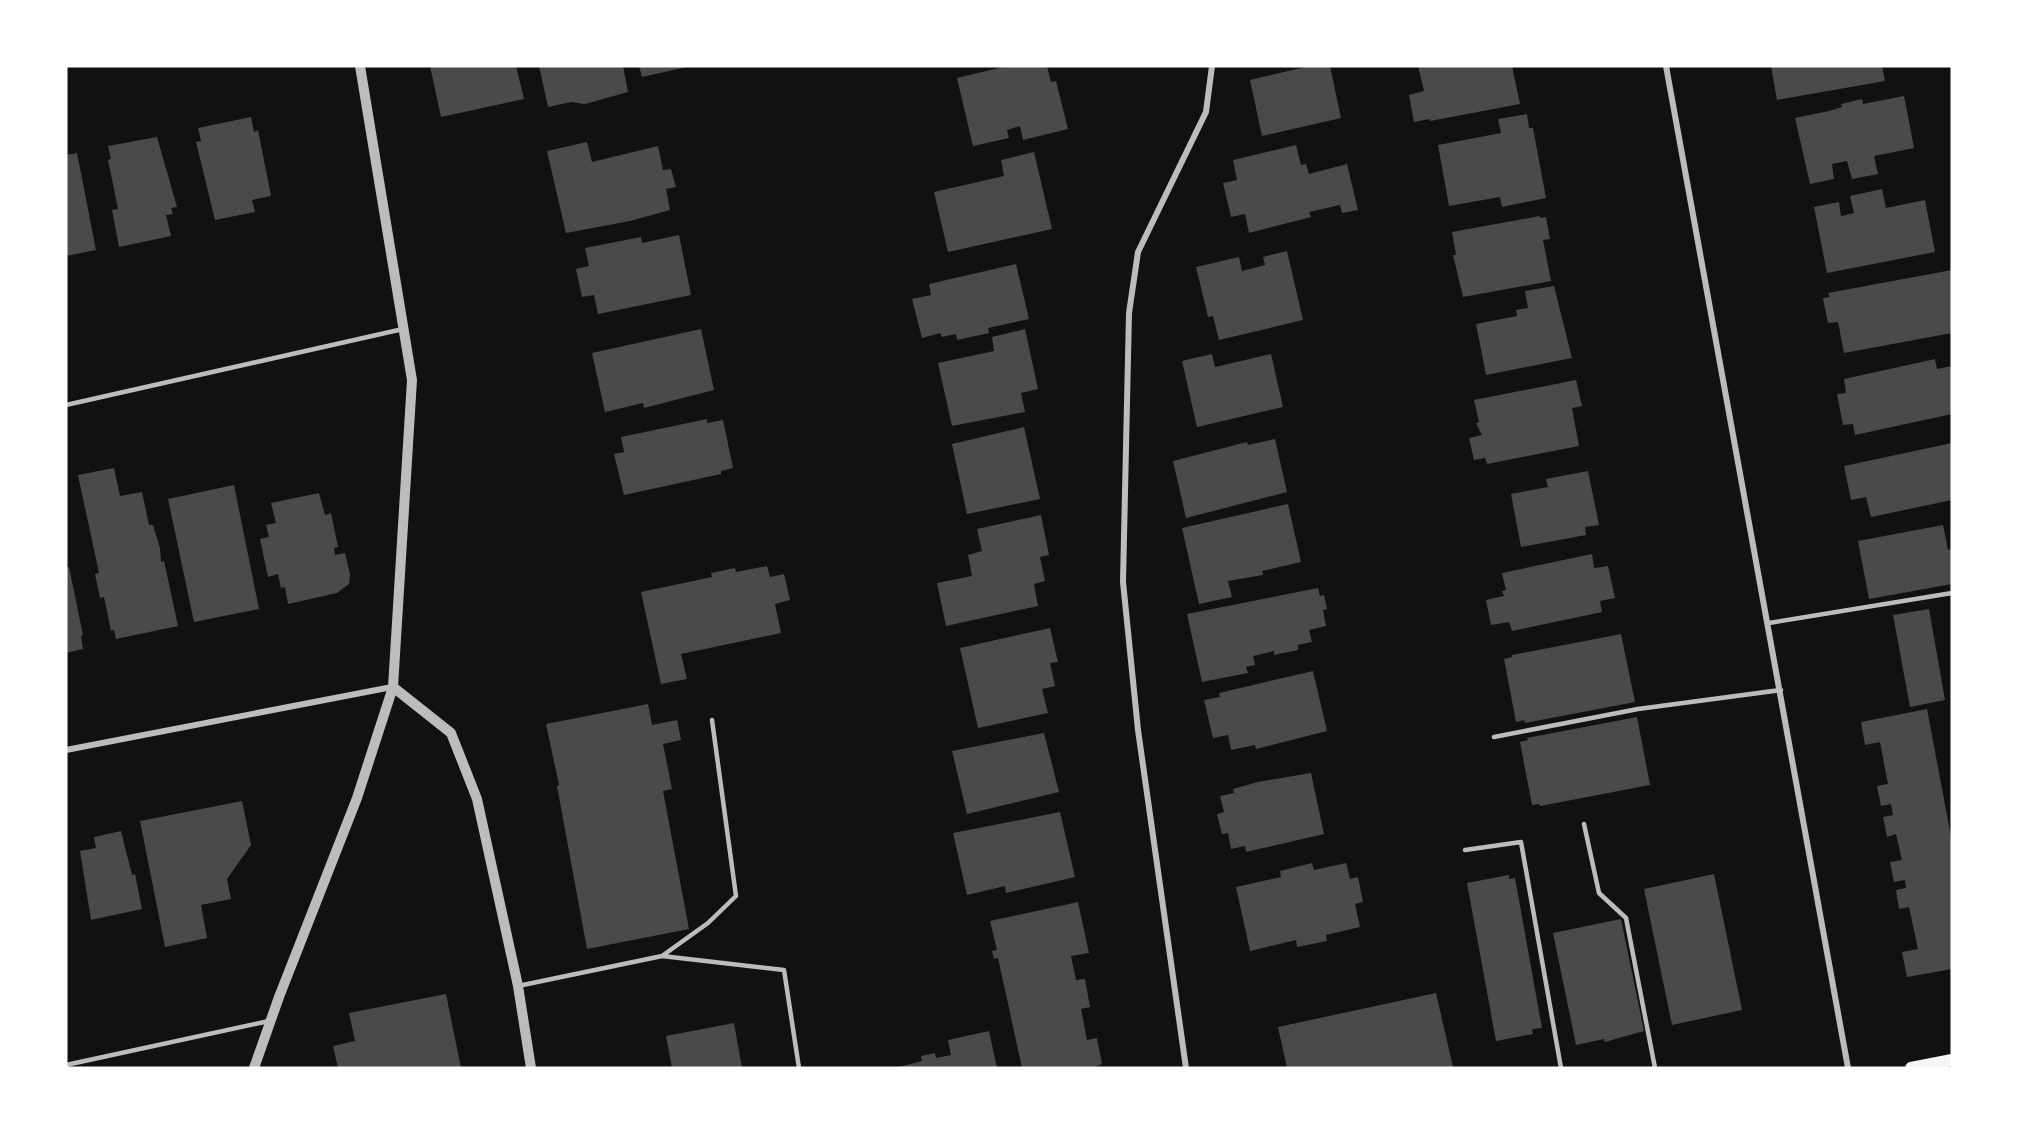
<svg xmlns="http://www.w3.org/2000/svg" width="2018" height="1134" font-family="'Public Sans',sans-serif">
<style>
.building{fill:#4a4a4a}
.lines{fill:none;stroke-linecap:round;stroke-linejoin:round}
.service{stroke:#bcbcbc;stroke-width:4.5}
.minor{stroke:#bcbcbc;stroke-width:6}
.tertiary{stroke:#bcbcbc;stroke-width:10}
.secondary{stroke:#f5f5f5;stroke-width:12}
</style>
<rect width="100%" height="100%" fill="#111"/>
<path class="building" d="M 430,66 L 516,66 L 524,99 L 441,117 Z
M 539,66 L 623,66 L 628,92 L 585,104 L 571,102 L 548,107 Z
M 639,66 L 687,66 L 687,67 L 642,77 Z
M 1007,66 L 1047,66 L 1051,82 L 1056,81 L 1068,129 L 1023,140 L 1020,126 L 1007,130 L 1009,138 L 973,146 L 957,78 Z
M 1310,66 L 1330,66 L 1341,118 L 1262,136 L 1250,80 Z
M 1418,66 L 1512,66 L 1520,104 L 1430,121 L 1429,119 L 1414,122 L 1409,95 L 1424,91 Z
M 1771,66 L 1882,66 L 1885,81 L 1777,100 Z
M 1904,96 L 1914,148 L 1874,156 L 1878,174 L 1852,179 L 1847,161 L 1832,164 L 1834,179 L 1810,184 L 1795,118 L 1829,111 L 1842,107 L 1841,104 L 1862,99 L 1863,104 Z
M 1527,114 L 1529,128 L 1533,128 L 1546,198 L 1502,207 L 1500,197 L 1449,206 L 1438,145 L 1501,133 L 1498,119 Z
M 251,117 L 254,132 L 258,130 L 271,196 L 252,200 L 255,212 L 215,220 L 196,142 L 201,141 L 198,128 Z
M 157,137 L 177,207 L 171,208 L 173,214 L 166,215 L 171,236 L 119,247 L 112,210 L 118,209 L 108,160 L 111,159 L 108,146 Z
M 587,142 L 592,162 L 658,146 L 663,170 L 671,169 L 676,187 L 666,189 L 670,210 L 630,221 L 566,233 L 547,151 Z
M 1296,145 L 1301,165 L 1306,164 L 1309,174 L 1347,164 L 1358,210 L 1342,213 L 1340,205 L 1309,212 L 1311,217 L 1249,233 L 1245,214 L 1231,217 L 1223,183 L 1237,180 L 1233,160 Z
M 1034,152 L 1052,229 L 948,252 L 934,192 L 1004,176 L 1001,160 Z
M 77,153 L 96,250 L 66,256 L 66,155 Z
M 1882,189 L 1886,208 L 1925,200 L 1935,252 L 1827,273 L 1814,207 L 1839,202 L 1841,216 L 1854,213 L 1850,196 Z
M 1540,216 L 1540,218 L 1546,217 L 1550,239 L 1543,240 L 1551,281 L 1463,297 L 1453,255 L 1456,255 L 1452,232 Z
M 679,235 L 691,295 L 598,314 L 594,295 L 582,297 L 576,269 L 589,266 L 585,248 L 641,237 L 642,243 Z
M 1287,251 L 1303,320 L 1219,340 L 1213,316 L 1208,317 L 1196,267 L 1239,257 L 1242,271 L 1265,265 L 1263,257 Z
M 1016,264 L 1029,319 L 988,328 L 989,333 L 957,340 L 956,334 L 942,337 L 940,333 L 922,338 L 912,299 L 931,295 L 929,284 Z
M 1952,270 L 1952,333 L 1844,353 L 1838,322 L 1828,323 L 1823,298 L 1830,297 L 1828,293 Z
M 1554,286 L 1572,358 L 1486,375 L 1476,324 L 1517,316 L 1516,310 L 1528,308 L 1525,291 Z
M 701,329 L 714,390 L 644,408 L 643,403 L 605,412 L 592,353 Z
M 1025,329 L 1038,389 L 1021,393 L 1025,412 L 952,426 L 938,363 L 994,351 L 992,337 Z
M 1212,354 L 1215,367 L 1271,354 L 1283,407 L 1197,427 L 1182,361 Z
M 1935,359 L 1937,369 L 1952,366 L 1952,414 L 1855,435 L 1853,424 L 1843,425 L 1837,394 L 1846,393 L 1844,379 Z
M 1576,380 L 1582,406 L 1572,408 L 1579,446 L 1487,464 L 1485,458 L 1474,460 L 1469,438 L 1482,435 L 1476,423 L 1479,422 L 1474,400 Z
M 707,419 L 707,423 L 723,420 L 733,468 L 721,471 L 721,474 L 624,495 L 614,454 L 624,452 L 621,437 Z
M 1024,427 L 1040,499 L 967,514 L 952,444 Z
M 1275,439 L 1287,492 L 1186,518 L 1173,461 L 1247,442 L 1248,445 Z
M 1952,443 L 1952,500 L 1871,517 L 1866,497 L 1851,500 L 1844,466 Z
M 114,468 L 120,496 L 142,492 L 149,525 L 153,525 L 160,548 L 161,562 L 164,561 L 178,626 L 116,639 L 114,630 L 111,631 L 104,597 L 100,598 L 95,574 L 99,573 L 78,475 Z
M 1588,471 L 1599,525 L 1585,527 L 1586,535 L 1521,547 L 1511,494 L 1548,487 L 1546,479 Z
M 234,485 L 259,609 L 194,622 L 168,499 Z
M 319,493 L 325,515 L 331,513 L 338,547 L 334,548 L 335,555 L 345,553 L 350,574 L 349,584 L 337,593 L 288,604 L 285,587 L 281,588 L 278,574 L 268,577 L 260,539 L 269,537 L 266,525 L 276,523 L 271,503 Z
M 1288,504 L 1301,562 L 1262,571 L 1263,575 L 1228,581 L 1232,597 L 1199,604 L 1182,528 Z
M 1041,515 L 1049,555 L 1040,557 L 1045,581 L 1034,584 L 1038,606 L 946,626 L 937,583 L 972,576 L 968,555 L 982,551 L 977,529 Z
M 1943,525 L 1948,550 L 1952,549 L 1952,584 L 1869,599 L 1858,541 Z
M 1592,554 L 1594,568 L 1608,566 L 1615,598 L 1600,601 L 1602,612 L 1512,631 L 1509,622 L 1491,625 L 1486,600 L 1504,596 L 1502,591 L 1506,590 L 1502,573 Z
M 767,566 L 770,577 L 784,574 L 790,600 L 775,604 L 781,633 L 681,654 L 687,679 L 661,684 L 641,592 L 712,577 L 711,573 L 735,568 L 736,572 Z
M 69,567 L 83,635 L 81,636 L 83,649 L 66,653 L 66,568 Z
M 1318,588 L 1320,596 L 1324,595 L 1327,609 L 1323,610 L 1326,626 L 1309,630 L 1312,642 L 1298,645 L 1298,650 L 1274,655 L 1274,651 L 1253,656 L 1255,665 L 1246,667 L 1248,673 L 1202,682 L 1187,614 Z
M 1929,609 L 1945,700 L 1910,707 L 1893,615 Z
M 1050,628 L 1058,662 L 1050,663 L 1055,686 L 1042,689 L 1048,713 L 978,728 L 960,648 Z
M 1621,634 L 1635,702 L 1525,723 L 1524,720 L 1516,722 L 1504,659 L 1512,657 L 1512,655 Z
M 1313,671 L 1327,731 L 1256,749 L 1255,745 L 1231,750 L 1228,735 L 1213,738 L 1204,700 L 1220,697 L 1219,693 Z
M 648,704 L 652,725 L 677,720 L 681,740 L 663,744 L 672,789 L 663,791 L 689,929 L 587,949 L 557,786 L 559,785 L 546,724 Z
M 1927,709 L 1952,842 L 1952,969 L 1907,977 L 1902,952 L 1918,949 L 1909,907 L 1899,909 L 1896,890 L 1906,888 L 1905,880 L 1894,882 L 1890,862 L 1902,860 L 1896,834 L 1887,837 L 1883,817 L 1893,815 L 1891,804 L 1881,806 L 1877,786 L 1888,784 L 1880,742 L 1865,745 L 1861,722 Z
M 1637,717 L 1650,785 L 1540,806 L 1539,804 L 1532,805 L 1520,742 L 1528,740 L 1527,738 Z
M 1044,733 L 1059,792 L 967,814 L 952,751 Z
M 1311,773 L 1324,834 L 1246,852 L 1245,846 L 1231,849 L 1228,833 L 1222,834 L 1217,814 L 1224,812 L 1220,796 L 1234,793 L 1233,789 L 1258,782 Z
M 242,801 L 251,845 L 227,879 L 231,899 L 201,905 L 207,938 L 165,947 L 140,821 Z
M 1060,812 L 1075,877 L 1006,893 L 1005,886 L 967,895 L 953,833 Z
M 121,831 L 132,875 L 135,874 L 142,909 L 91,920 L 80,851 L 96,848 L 94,837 Z
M 1312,863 L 1314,870 L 1346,863 L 1350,879 L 1358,877 L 1363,902 L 1355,904 L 1360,927 L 1326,935 L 1327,941 L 1297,947 L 1296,940 L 1250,951 L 1236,887 L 1281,877 L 1280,871 Z
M 1714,874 L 1742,1010 L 1672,1025 L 1644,889 Z
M 1509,875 L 1509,879 L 1515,878 L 1542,1028 L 1532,1029 L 1533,1034 L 1496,1041 L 1467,883 Z
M 1078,902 L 1089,953 L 1071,956 L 1076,980 L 1085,979 L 1090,1007 L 1081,1009 L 1087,1040 L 1097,1038 L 1102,1064 L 1092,1068 L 1022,1068 L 998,958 L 994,959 L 992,951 L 997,950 L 990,921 Z
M 1621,919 L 1644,1031 L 1605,1042 L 1604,1039 L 1576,1045 L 1553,933 Z
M 1436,993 L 1453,1067 L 1287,1068 L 1278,1027 Z
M 446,994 L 461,1068 L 338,1068 L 333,1046 L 355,1041 L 349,1013 Z
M 734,1023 L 742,1068 L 672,1068 L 666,1036 Z
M 989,1031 L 997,1068 L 895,1068 L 922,1061 L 921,1056 L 935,1053 L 936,1058 L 951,1055 L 948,1040 Z"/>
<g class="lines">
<path class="service" d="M 66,405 L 403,329
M 1769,623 L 1952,593
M 1494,737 L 1638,709 L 1781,690
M 1584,824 L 1599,893 L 1626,918 L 1655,1068
M 1465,850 L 1521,842 L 1561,1068
M 662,956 L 784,970 L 799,1068
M 518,986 L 662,956 L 708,923 L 736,896 L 712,720
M 66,1065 L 269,1021"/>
<path class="minor" d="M 1666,66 L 1848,1068
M 66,750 L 392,687
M 1186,1068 L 1138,730 L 1123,582 L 1129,313 L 1138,252 L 1206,112 L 1212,66"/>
<path class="tertiary" d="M 393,687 L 451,733 L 477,799 L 518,986 L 531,1068
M 254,1068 L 279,997 L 357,798 L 393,687 L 412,380 L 360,66"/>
<path class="secondary" d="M 1911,1068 L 1952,1060"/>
</g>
<rect width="2018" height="1134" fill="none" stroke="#ffffff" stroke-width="135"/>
</svg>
